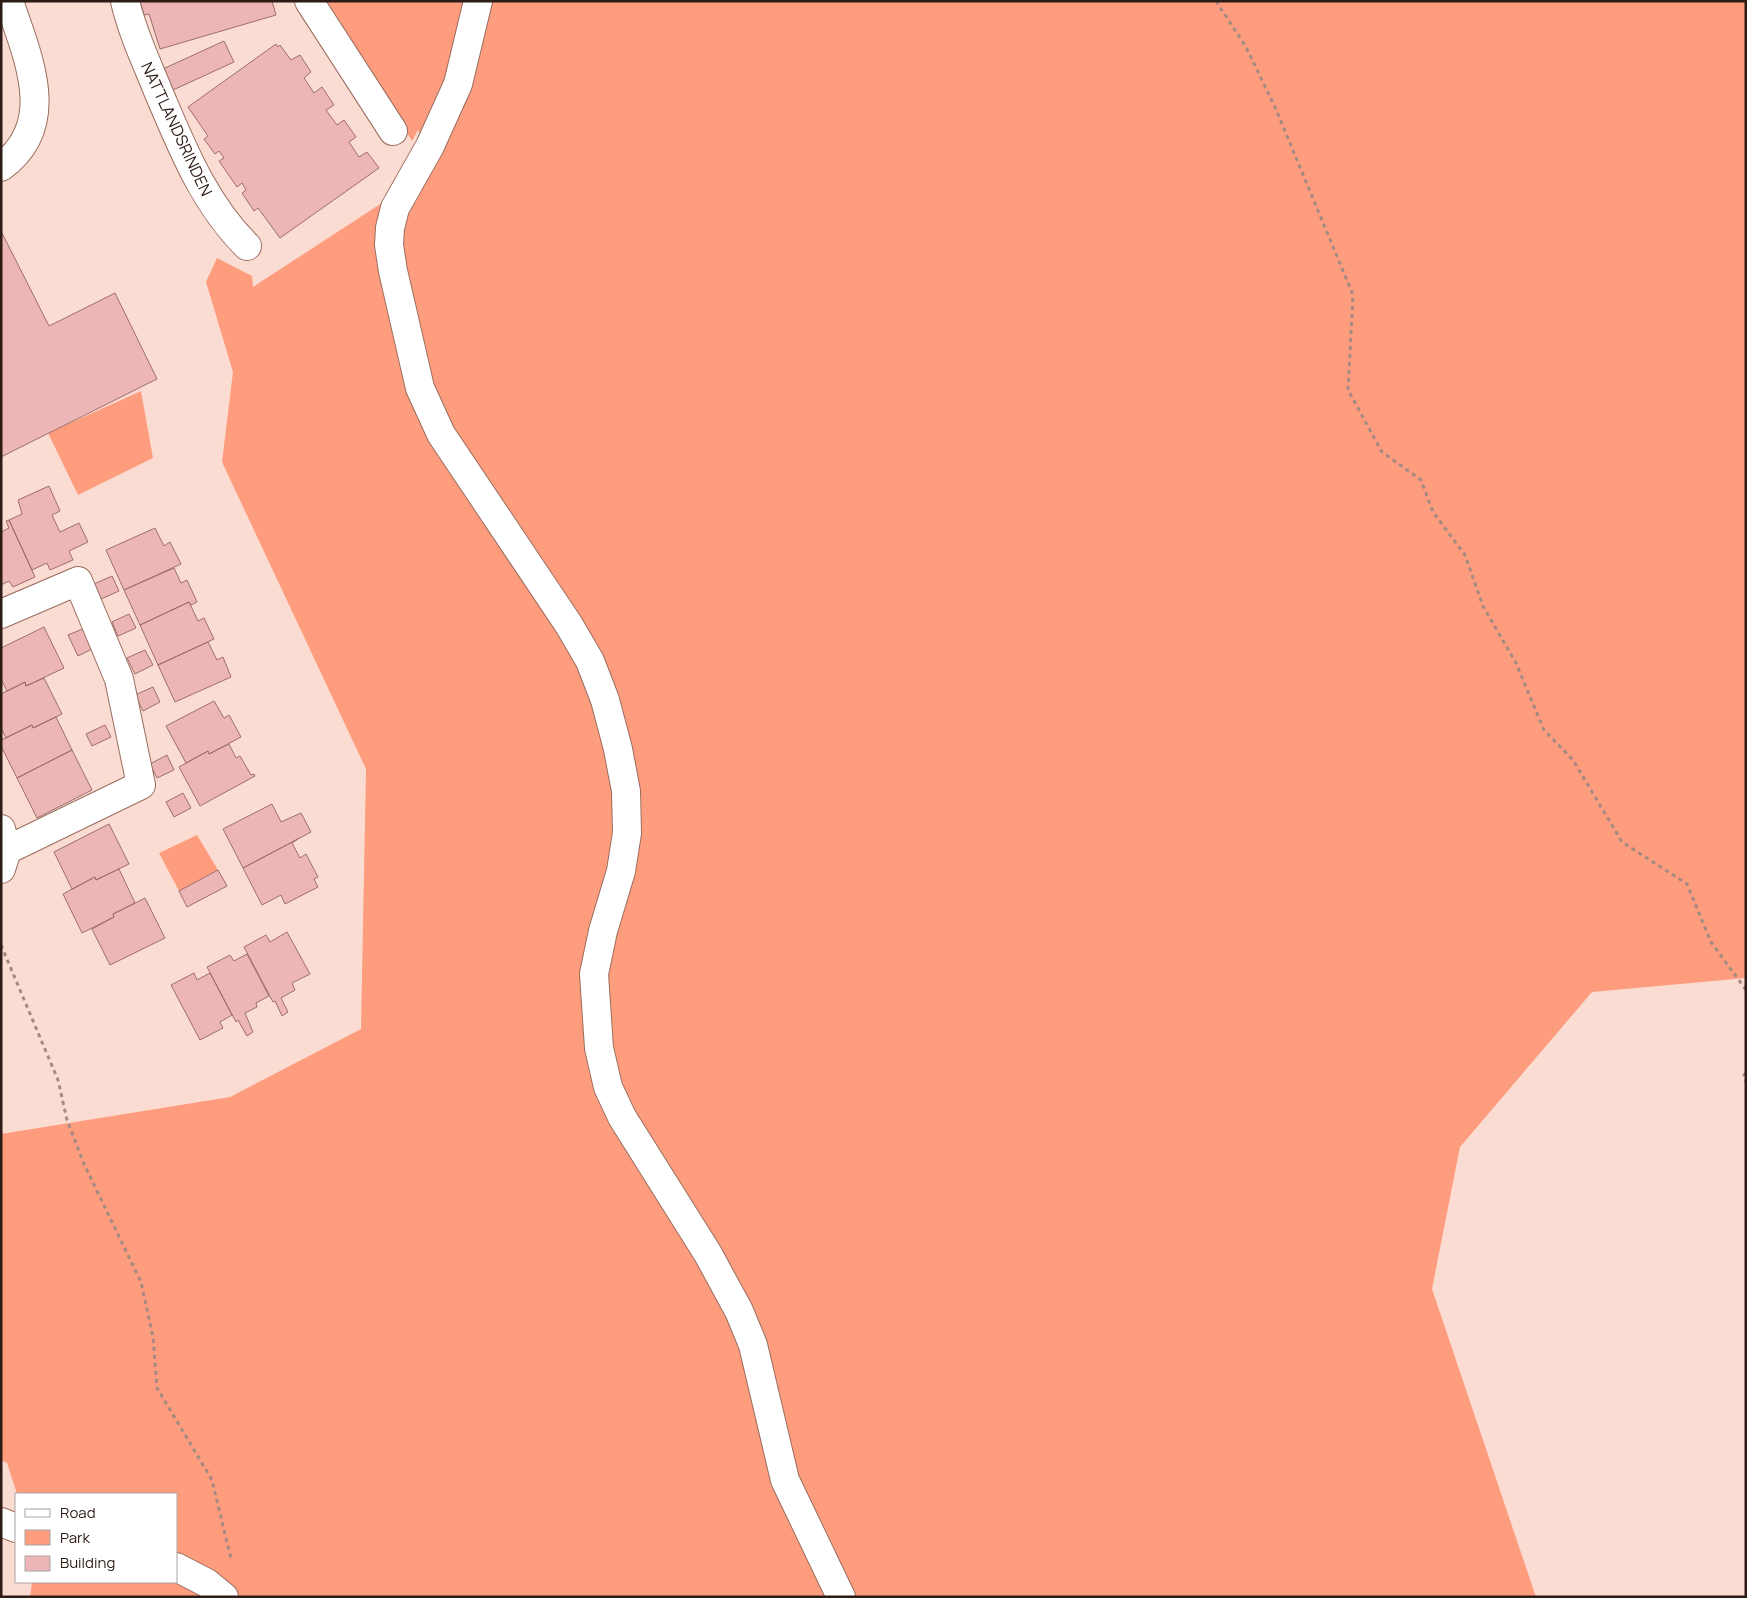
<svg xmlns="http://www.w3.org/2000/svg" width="1747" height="1598" font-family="Manrope,sans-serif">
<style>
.green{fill:#fe9d7e}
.building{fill:#ecb6b6;stroke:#9e6d6d}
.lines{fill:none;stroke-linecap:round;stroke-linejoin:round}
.minor-casing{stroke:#9a6c5e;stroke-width:30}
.path{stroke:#a48a82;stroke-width:3;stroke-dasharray:4 4;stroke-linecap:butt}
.minor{stroke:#fff;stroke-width:28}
.labels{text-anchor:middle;stroke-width:5;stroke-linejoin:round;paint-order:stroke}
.street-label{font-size:16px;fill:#2d1b15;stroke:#fff}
</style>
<rect width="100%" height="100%" fill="#fbdcd2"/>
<path class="green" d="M 326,1 L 1746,1 L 1746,978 L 1592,992 L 1460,1147 L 1432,1289 L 1536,1597 L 30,1597 L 32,1582 L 176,1582 L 176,1494 L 17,1494 L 7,1463 L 1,1460 L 1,1134 L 230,1097 L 361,1029 L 366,769 L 222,462 L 233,372 L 206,282 L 217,258 L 252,276 L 253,287 L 434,169 L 418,130 L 412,141 Z
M 141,391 L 153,458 L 78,495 L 48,433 Z
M 197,835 L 218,870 L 179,891 L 159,853 Z"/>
<path class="building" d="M 140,1 L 272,1 L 276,15 L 160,49 L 149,14 L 144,15 Z
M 224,41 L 234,62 L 173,90 L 163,69 Z
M 276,44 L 278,47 L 280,45 L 291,60 L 300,55 L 311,72 L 304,78 L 314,93 L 322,87 L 334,105 L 326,110 L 337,125 L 344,120 L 356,137 L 349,142 L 359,157 L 367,152 L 379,168 L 280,238 L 258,208 L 254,211 L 242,193 L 246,190 L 242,183 L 237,187 L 219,161 L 224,158 L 219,151 L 215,154 L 204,139 L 208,136 L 188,107 Z
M 1,231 L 49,326 L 115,293 L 157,379 L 1,457 Z
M 49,486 L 60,511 L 52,515 L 60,532 L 79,523 L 88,542 L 69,551 L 73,560 L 50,570 L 47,563 L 32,570 L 9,520 L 22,514 L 18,500 Z
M 9,520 L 35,577 L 13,587 L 9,581 L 1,585 L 1,532 L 9,528 L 6,521 Z
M 155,528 L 164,546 L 170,542 L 181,564 L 124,590 L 106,550 Z
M 174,568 L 181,583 L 187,580 L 197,602 L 191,605 L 189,602 L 140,625 L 124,590 Z
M 112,576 L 119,591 L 101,599 L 94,584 Z
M 189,602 L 198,621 L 204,618 L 214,639 L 158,665 L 140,625 Z
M 129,614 L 136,628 L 118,636 L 112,622 Z
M 44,627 L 64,668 L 26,686 L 25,682 L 7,691 L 1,679 L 1,648 Z
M 85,628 L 94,648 L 78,656 L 68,635 Z
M 208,642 L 217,660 L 223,657 L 231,677 L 175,702 L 158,665 Z
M 145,650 L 153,665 L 135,674 L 127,658 Z
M 44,678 L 62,714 L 33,728 L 32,725 L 6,738 L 1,728 L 1,694 L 25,682 L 26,686 Z
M 153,687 L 160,702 L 143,711 L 135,695 Z
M 214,701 L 224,718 L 229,715 L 241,737 L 209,754 L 208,751 L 186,763 L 166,726 Z
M 56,717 L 72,750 L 17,778 L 1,746 L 1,740 L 32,725 L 33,728 Z
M 105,725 L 111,737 L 92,746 L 86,734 Z
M 229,744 L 236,758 L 240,756 L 251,775 L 254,774 L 255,776 L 200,806 L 179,767 L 208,751 L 209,754 Z
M 72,750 L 92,790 L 37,818 L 17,778 Z
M 167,755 L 174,770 L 157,778 L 150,764 Z
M 183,793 L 191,808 L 174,817 L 166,802 Z
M 272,804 L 281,822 L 301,813 L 311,832 L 243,868 L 223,829 Z
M 109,824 L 129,864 L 96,880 L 95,877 L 72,889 L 54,852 Z
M 298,839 L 292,843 L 300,858 L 306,854 L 318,877 L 314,879 L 318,887 L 285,904 L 281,895 L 262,905 L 243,868 Z
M 119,869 L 135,903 L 113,914 L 114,917 L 82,933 L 63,894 L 95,877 L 96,880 Z
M 218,870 L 227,886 L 187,907 L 179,891 Z
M 145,898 L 165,938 L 110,965 L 92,929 L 114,917 L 113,914 Z
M 287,932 L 310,974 L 292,983 L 295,990 L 281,998 L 288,1012 L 282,1016 L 275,1001 L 273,1002 L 244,947 L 266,935 L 270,942 Z
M 247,954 L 269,996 L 256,1003 L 257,1007 L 245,1013 L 253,1032 L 247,1036 L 238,1020 L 236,1022 L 207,967 L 230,955 L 234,961 Z
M 194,973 L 197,980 L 210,973 L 232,1015 L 220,1022 L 223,1028 L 200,1040 L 171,985 Z"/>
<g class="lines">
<g class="minor-casing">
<path id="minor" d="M 125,1 C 132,32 146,61 158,91 C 182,147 203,202 247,246
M 309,1 L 393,131
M 478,1 L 458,84 L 430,146 L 395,208 L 390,228 L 389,245 L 393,271 L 420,388 L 441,434 L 569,625 L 590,661 L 605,700 L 618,749 L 626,791 L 627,833 L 621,871 L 603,931 L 594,974 L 599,1048 L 608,1087 L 622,1117 L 708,1254 L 739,1311 L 753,1345 L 785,1480 L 841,1597
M 1,167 C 60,124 27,56 9,1
M 1,614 L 78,581 L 119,679 L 141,785 L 7,850
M 1,829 L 7,850 L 1,869
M 1,1522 L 16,1528
M 176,1567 L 207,1583 L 224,1597"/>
</g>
<path class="path" d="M 1216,1 L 1246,47 L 1275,107 L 1353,295 L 1348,390 L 1382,452 L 1421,480 L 1433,512 L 1465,555 L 1483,606 L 1516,663 L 1544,730 L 1573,760 L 1622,842 L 1687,884 L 1711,942 L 1746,990
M 1,945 L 58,1080 L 67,1120 L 84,1164 L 141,1282 L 153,1337 L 157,1388 L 212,1480 L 231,1559
M 1746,1073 L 1744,1075 L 1746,1082"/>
<use href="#minor" class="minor"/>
</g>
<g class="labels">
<g class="street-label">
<text transform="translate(177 129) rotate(65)" y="6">NATTLANDSRINDEN</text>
</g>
</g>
<rect width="1747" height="1598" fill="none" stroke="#2d1b15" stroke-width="5"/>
<rect x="15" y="1493" width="162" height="90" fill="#ffffff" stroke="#aba4a1"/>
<rect x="25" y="1509" width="25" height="8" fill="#ffffff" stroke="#aba4a1"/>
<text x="60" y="1518" font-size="15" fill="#2d1b15">Road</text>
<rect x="25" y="1530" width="25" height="15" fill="#fe9d7e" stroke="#aba4a1"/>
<text x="60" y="1543" font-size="15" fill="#2d1b15">Park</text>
<rect x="25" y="1556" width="25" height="15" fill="#ecb6b6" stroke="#aba4a1"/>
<text x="60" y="1568" font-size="15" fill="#2d1b15">Building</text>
</svg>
